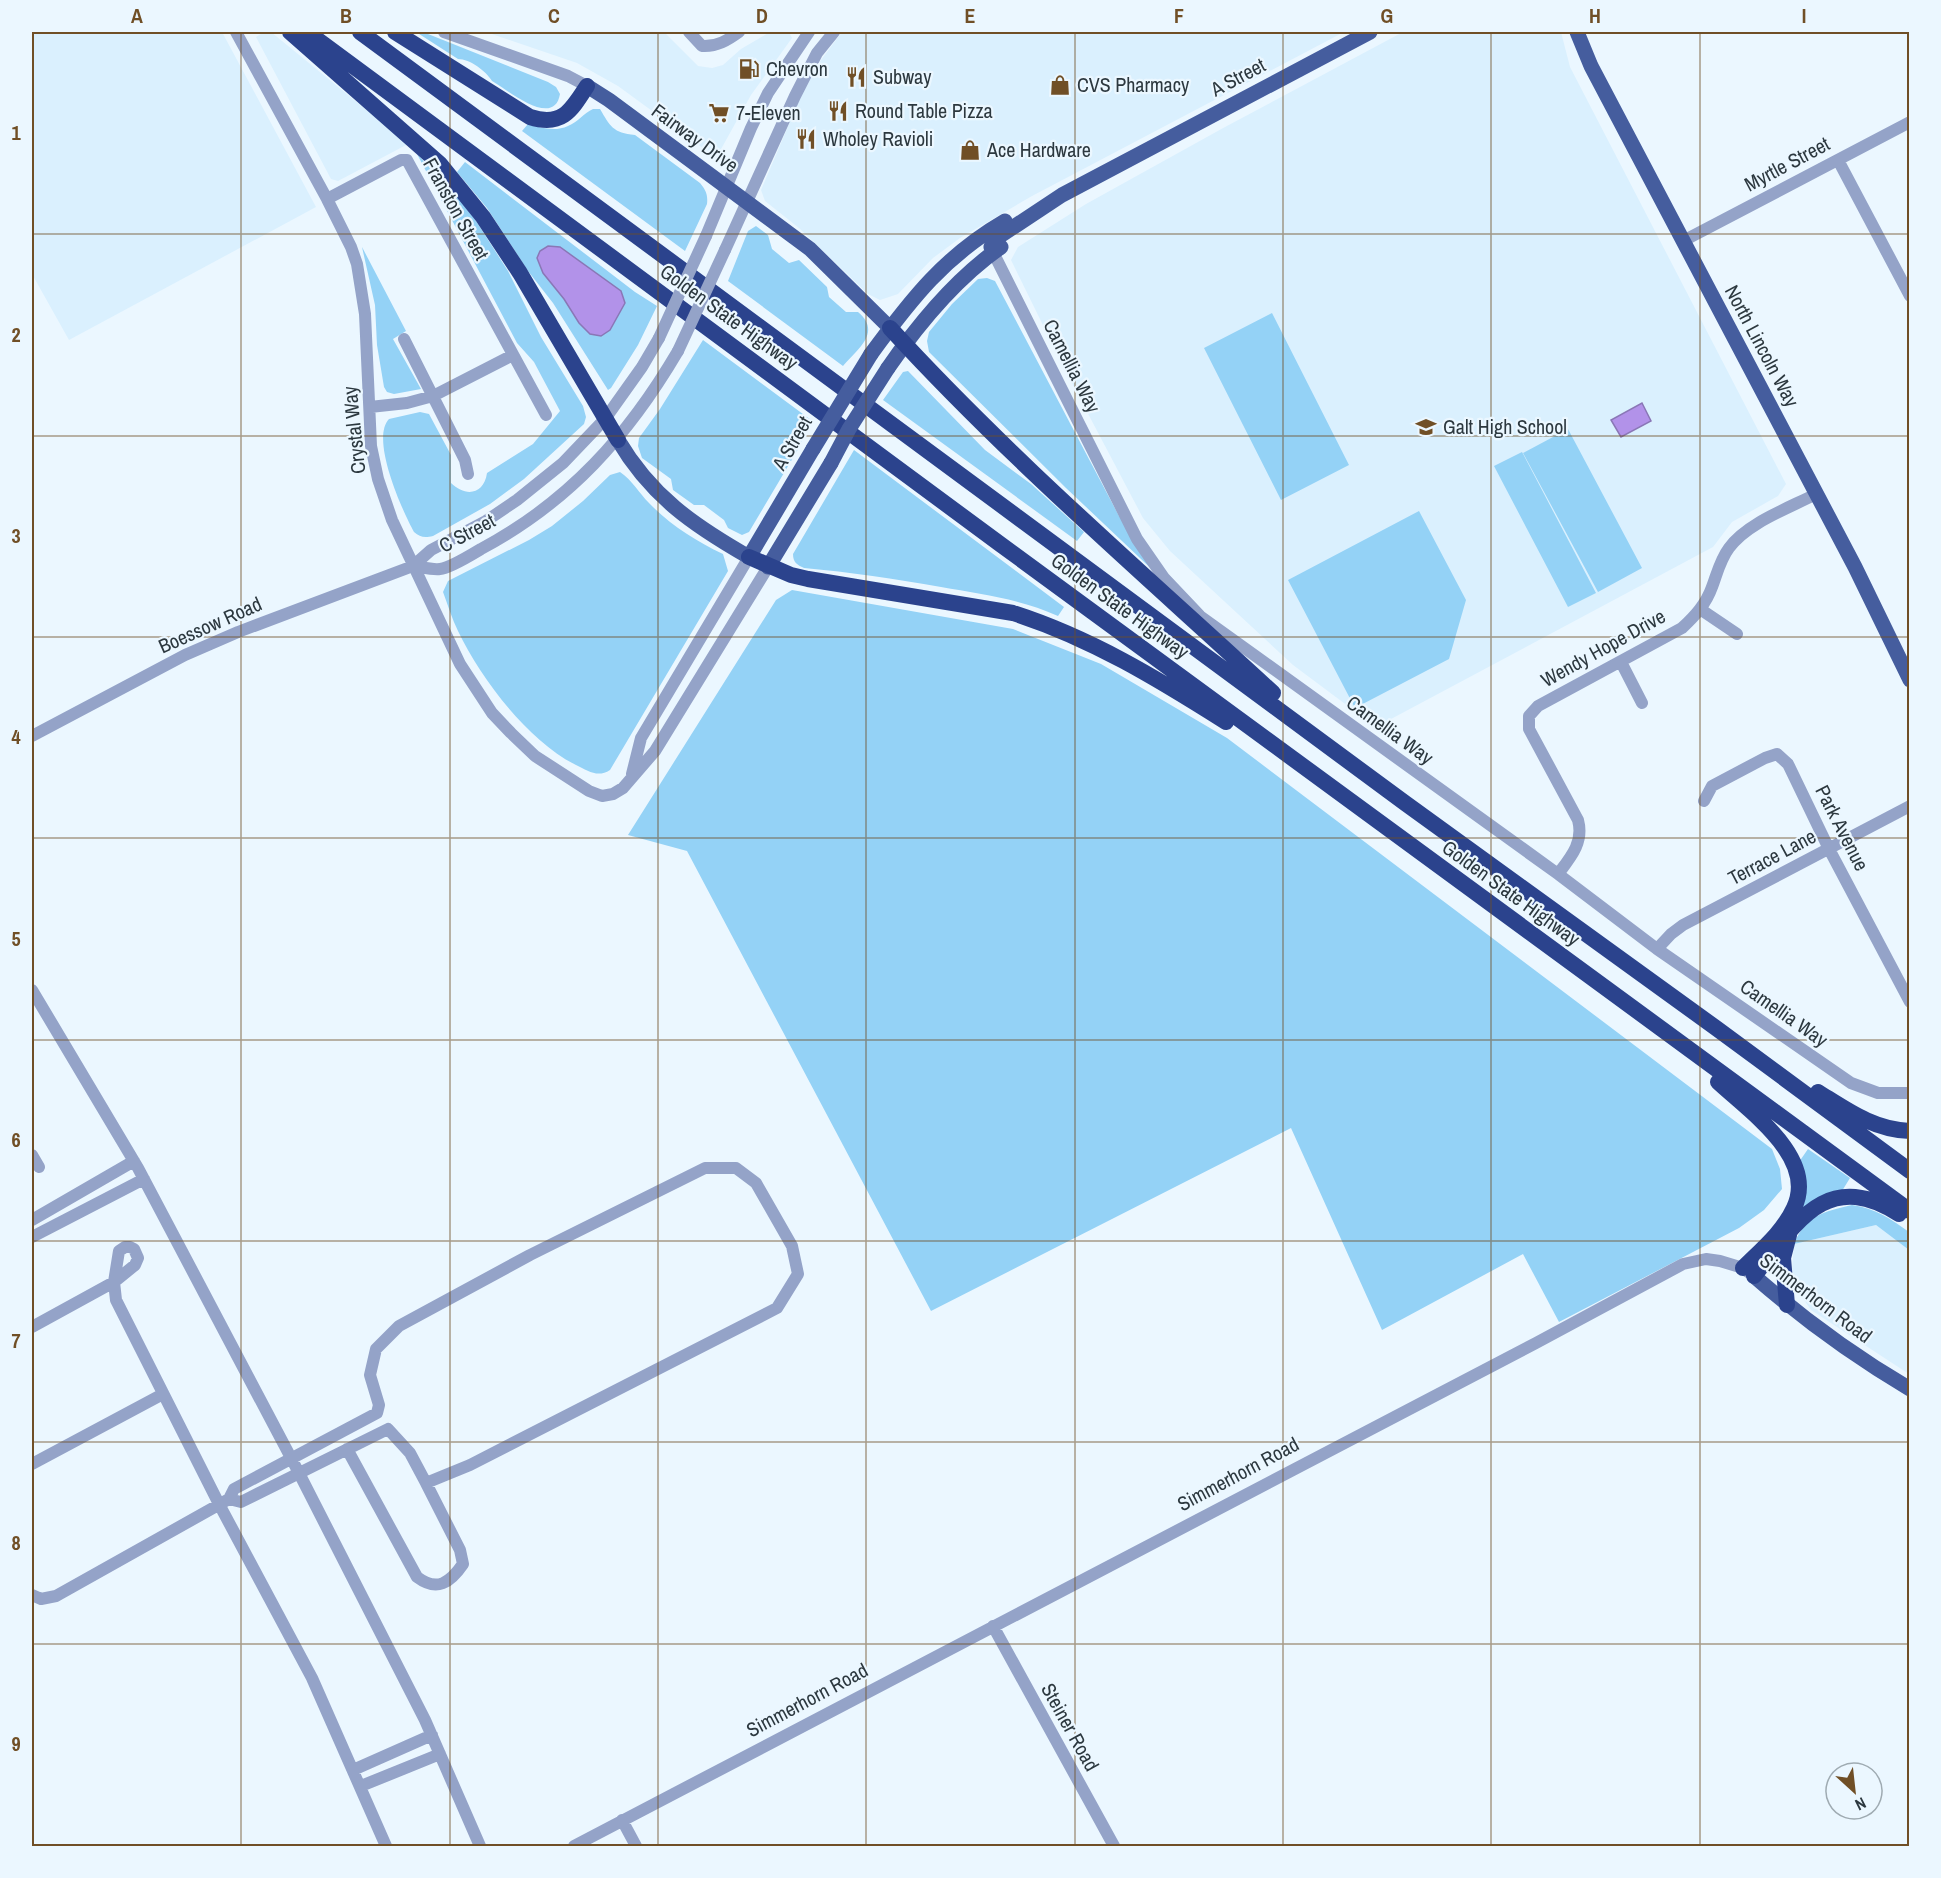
<svg xmlns="http://www.w3.org/2000/svg" width="1941" height="1878" font-family="'Archivo Narrow',sans-serif">
<style>
.built{fill:#daf0fe}
.green{fill:#94d2f6}
.water{fill:#b292e9;stroke:#8a77b6;stroke-width:1.5}
.lines{fill:none;stroke-linecap:round;stroke-linejoin:round}
.minor{stroke:#94a3c8;stroke-width:12}
.major{stroke:#455d9e;stroke-width:15}
.highway{stroke:#2b438d;stroke-width:16}
.minor-bridge{stroke:#94a3c8;stroke-width:12}
.major-bridge{stroke:#455d9e;stroke-width:15}
.grid{fill:none;stroke:#704f26;stroke-width:1.5;stroke-opacity:0.55}
.labels{text-anchor:middle;stroke-width:4.5;stroke-linejoin:round;paint-order:stroke}
.poi-label{font-size:20px;fill:#2c383f;stroke:#ebf7ff;text-anchor:start}
.street-label{font-size:20px;fill:#2c383f;stroke:#ebf7ff}
.neatline{fill:none;stroke:#704f26;stroke-width:2}
.grid-label{font-size:20px;text-anchor:middle;font-weight:bold;fill:#704f26}
</style>
<rect width="100%" height="100%" fill="#ebf7ff"/>
<path class="built" d="M 32,32 L 222,32 L 316,207 L 69,340 L 32,274 Z
M 264,32 L 271,32 L 408,144 L 338,181 L 331,179 L 256,37 Z
M 486,32 L 664,32 L 698,66 L 712,68 L 723,65 L 741,49 L 770,32 L 789,32 L 792,38 L 751,95 L 720,151 L 711,154 L 618,86 L 577,63 Z
M 842,32 L 1344,32 L 1032,196 L 960,238 L 933,258 L 898,294 L 880,300 L 868,294 L 799,228 L 765,201 L 761,190 L 800,98 L 821,60 Z
M 1403,32 L 1561,32 L 1570,67 L 1786,484 L 1778,496 L 1732,522 L 1713,547 L 1376,727 L 1293,665 L 1170,551 L 1143,518 L 1065,370 L 1011,260 L 1018,247 L 1086,204 L 1225,127 Z
M 1876,1225 L 1909,1250 L 1909,1374 L 1811,1310 L 1799,1293 L 1792,1271 L 1794,1244 Z"/>
<path class="green" d="M 416,32 L 423,32 L 548,82 L 556,87 L 560,94 C 554,129 508,90 492,81 C 486,71 470,59 458,59 Z
M 593,109 L 600,109 C 610,126 613,133 635,135 L 700,183 C 706,190 708,195 707,204 L 685,251 L 522,131 L 528,124 C 541,128 555,132 568,126 C 578,122 584,113 593,109 Z
M 417,154 L 457,196 L 476,221 L 508,271 L 541,337 L 583,406 L 586,417 L 584,424 L 524,479 L 490,504 L 433,536 C 424,538 420,537 414,532 C 402,510 370,439 389,419 L 420,412 L 429,414 L 451,455 L 451,483 C 465,497 484,495 487,473 L 533,444 L 560,411 L 534,362 L 517,343 Z
M 465,162 L 635,292 L 657,306 L 638,345 L 611,388 L 608,390 L 553,303 L 528,271 L 487,208 L 457,172 Z
M 756,226 L 768,235 L 772,249 L 789,263 L 799,260 L 827,287 L 829,297 L 846,312 L 858,312 C 882,332 858,349 843,366 L 728,281 L 748,231 Z
M 362,247 L 406,331 L 393,339 L 421,389 L 394,394 L 387,392 L 384,387 L 377,345 L 375,305 Z
M 987,278 L 995,281 L 1119,516 L 1160,577 L 1066,488 L 929,352 L 927,341 L 929,332 L 952,304 L 978,279 Z
M 1272,313 L 1349,465 L 1281,500 L 1204,348 Z
M 703,340 L 811,420 L 797,451 L 749,532 L 742,535 L 728,528 L 724,520 L 704,505 L 694,505 L 673,490 L 671,479 L 642,458 L 638,446 L 639,438 L 660,409 Z
M 908,371 L 985,450 L 1031,484 L 1084,532 L 1077,541 L 883,400 L 903,372 Z
M 1568,429 L 1642,568 L 1598,592 L 1523,453 Z
M 854,450 L 1064,607 L 1058,616 C 1021,599 981,594 941,587 C 895,579 850,572 804,568 C 797,565 793,562 793,554 Z
M 1522,452 L 1596,593 L 1568,607 L 1494,466 Z
M 620,472 C 632,480 639,493 649,503 C 670,525 696,541 723,554 L 728,571 L 610,770 C 598,778 588,771 576,765 C 528,741 481,679 458,631 C 452,619 448,605 443,592 L 448,581 L 529,540 L 552,526 L 583,501 L 610,475 Z
M 1419,511 L 1466,600 L 1449,659 L 1355,708 L 1288,580 Z
M 792,590 L 1013,629 L 1101,664 L 1227,738 L 1772,1149 L 1780,1169 L 1782,1189 L 1764,1210 L 1739,1228 L 1559,1322 L 1523,1254 L 1382,1330 L 1291,1128 L 931,1311 L 687,851 L 628,835 L 776,600 Z
M 1808,1149 L 1850,1178 L 1842,1191 L 1803,1208 L 1801,1207 L 1799,1162 Z
M 1852,1205 C 1875,1208 1891,1219 1909,1232 L 1909,1250 L 1876,1225 L 1794,1244 C 1806,1215 1823,1212 1852,1205 Z"/>
<path class="water" d="M 548,246 L 560,247 L 621,291 L 625,303 L 610,330 L 601,336 L 590,334 L 579,323 L 564,299 L 543,273 L 537,258 L 540,251 Z
M 1642,403 L 1651,421 L 1621,437 L 1611,420 Z"/>
<g class="lines">
<path class="minor" d="M 236,32 L 327,199 L 351,247 L 357,264 L 365,314 L 371,446 L 378,479 L 392,520 L 460,664 L 492,713 L 511,733 L 535,756 L 589,791 L 602,796 L 613,794 L 623,788 L 655,751 L 768,567
M 444,32 L 568,76 L 587,86
M 689,32 L 702,46 C 717,47 728,40 739,32
M 1838,160 L 1910,296
M 327,199 L 401,160 L 407,160 L 546,415
M 706,236 L 751,128 L 768,93 L 809,32
M 1683,241 L 1910,122
M 725,250 L 795,96 L 817,53 L 834,32
M 993,252 L 1137,539 L 1164,578 L 1200,616 L 1558,874 L 1657,949 L 1851,1083 L 1878,1093 L 1910,1093
M 404,339 L 465,460 L 468,474
M 370,407 L 407,403 L 433,396 L 513,355
M 413,566 C 421,567 432,570 440,569 C 450,568 471,555 481,549 C 569,502 628,436 678,351
M 1700,609 L 1737,634
M 1621,662 L 1642,703
M 32,736 L 185,655 L 238,632 L 413,566 L 431,550 L 486,521 L 517,500 L 563,463 L 605,419 L 642,367 L 659,338
M 632,774 L 641,738 L 749,557
M 1704,801 L 1712,786 L 1765,758 L 1777,754 L 1788,764 L 1829,849 L 1910,1002
M 1558,874 C 1571,857 1584,842 1578,820 L 1529,729 L 1529,716 L 1538,706 L 1682,628 C 1695,616 1706,604 1712,587 C 1717,574 1720,560 1729,548 C 1747,523 1789,508 1816,494
M 1657,949 L 1671,934 L 1683,925 L 1910,806
M 32,990 L 138,1168 L 299,1473 L 425,1720 L 480,1846
M 32,1155 L 39,1167
M 32,1220 L 134,1161
M 32,1237 L 144,1179
M 125,1247 L 130,1247 L 134,1249 L 138,1258 L 135,1265 L 114,1282 L 119,1251 Z
M 32,1327 L 114,1282 L 116,1300 L 219,1504 L 312,1678 L 386,1846
M 347,1449 L 417,1577 C 437,1592 450,1583 463,1564 L 460,1550 L 426,1483
M 32,1464 L 163,1394
M 32,1595 L 41,1599 L 56,1596 L 229,1499 L 234,1489 L 377,1413 L 379,1405 L 370,1375 L 376,1349 L 399,1326 L 530,1255 L 705,1168 L 736,1168 L 756,1183 L 792,1246 L 798,1274 L 777,1308 L 470,1465 L 426,1483 L 410,1453 L 388,1429 L 241,1502 L 229,1499
M 993,1626 L 1114,1846
M 353,1770 L 432,1735
M 361,1786 L 440,1754
M 622,1820 L 636,1846
M 574,1846 L 1536,1343 L 1683,1264 L 1706,1259 L 1720,1261 L 1743,1268 L 1748,1272"/>
<path class="major" d="M 1577,32 L 1591,66 L 1855,567 L 1910,680
M 587,86 L 609,100 L 810,249 L 890,328
M 993,252 L 991,247 L 997,238 L 1062,195 L 1370,32
M 871,354 C 912,298 945,256 1005,221
M 888,368 C 919,323 955,279 1001,247
M 618,440 C 651,496 693,525 749,557 L 813,449
M 768,567 L 831,463
M 1754,1276 C 1802,1318 1854,1356 1910,1389"/>
<path class="highway" d="M 290,32 L 440,164 L 483,217 L 520,273 L 618,440
M 307,32 L 1000,544 L 1910,1211
M 360,32 L 1405,803 L 1716,1028 L 1910,1171
M 395,32 L 530,117 C 562,127 571,111 587,86
M 890,328 C 1009,458 1144,574 1273,693
M 749,557 L 791,575 L 808,579 L 1013,613 C 1091,638 1158,679 1226,722
M 1718,1082 C 1749,1111 1818,1158 1794,1208 C 1783,1232 1761,1250 1743,1268
M 1818,1092 C 1847,1110 1874,1130 1910,1131
M 1754,1276 C 1795,1225 1826,1167 1899,1214
M 1787,1305 L 1783,1258 L 1789,1235"/>
<path class="minor-bridge" d="M 659,338 L 706,236
M 678,351 L 725,250"/>
<path class="major-bridge" d="M 813,449 L 871,354
M 831,463 L 849,429 L 888,368"/>
</g>
<path class="grid" d="M 241,32 L 241,1846M 450,32 L 450,1846M 658,32 L 658,1846M 866,32 L 866,1846M 1075,32 L 1075,1846M 1283,32 L 1283,1846M 1491,32 L 1491,1846M 1700,32 L 1700,1846M 32,234 L 1910,234M 32,436 L 1910,436M 32,637 L 1910,637M 32,838 L 1910,838M 32,1040 L 1910,1040M 32,1241 L 1910,1241M 32,1442 L 1910,1442M 32,1644 L 1910,1644"/>
<defs>
<g id="fuel-bare" transform="scale(1.62)"><path d="M-5.5-6h7V0h2V4h1.3V-2.5L3-4.5l.8-.8L6-3V5H2.5V1h-1V6h-7ZM-4.2-4.7v3.2H.2V-4.7Z" fill="#704f26" stroke="#ebf7ff" stroke-width="2.5" paint-order="stroke"/></g>
<g id="restaurant-bare" transform="scale(1.62)"><path d="M-5-6h1v4h1v-4h1v4h1v-4h1v5L-1.5 .5V6h-2V.5L-5-1ZM5-6V6H3V1.5H1.5Q1.5-4 5-6Z" fill="#704f26" stroke="#ebf7ff" stroke-width="2.5" paint-order="stroke"/></g>
<g id="shop-bare" transform="scale(1.62)"><path d="M-5-2.5h2.3a2.7 3.5 0 0 1 5.4 0H5L5.5 6h-11ZM-1.5-2.5h3a1.5 2.3 0 0 0-3 0Z" fill="#704f26" stroke="#ebf7ff" stroke-width="2.5" paint-order="stroke"/></g>
<g id="supermarket-bare" transform="scale(1.62)"><path d="M-6-5.5h2.5l.6 2H6L4.5 2H-2.5L-4.4-4H-6ZM-1.5 3.2a1.3 1.3 0 1 0 .1 0ZM3 3.2a1.3 1.3 0 1 0 .1 0Z" fill="#704f26" stroke="#ebf7ff" stroke-width="2.5" paint-order="stroke"/></g>
<g id="school-bare" transform="scale(1.62)"><path d="M0-5L7-2L0 1L-7-2ZM-4 1L0 2.5L4 1V4Q0 6-4 4Z" fill="#704f26" stroke="#ebf7ff" stroke-width="2.5" paint-order="stroke"/></g>
</defs>
<g fill-rule="evenodd">
<use href="#fuel-bare" x="749" y="69"/>
<use href="#restaurant-bare" x="856" y="77"/>
<use href="#shop-bare" x="1060" y="85"/>
<use href="#restaurant-bare" x="838" y="111"/>
<use href="#supermarket-bare" x="719" y="113"/>
<use href="#restaurant-bare" x="806" y="139"/>
<use href="#shop-bare" x="970" y="150"/>
<use href="#school-bare" x="1426" y="427"/>
</g>
<g class="labels">
<g class="poi-label">
<text x="766" y="76">Chevron</text>
<text x="873" y="84">Subway</text>
<text x="1077" y="92">CVS Pharmacy</text>
<text x="855" y="118">Round Table Pizza</text>
<text x="736" y="120">7-Eleven</text>
<text x="823" y="146">Wholey Ravioli</text>
<text x="987" y="157">Ace Hardware</text>
<text x="1443" y="434">Galt High School</text>
</g>
<g class="street-label">
<text transform="translate(1238 77) rotate(-28)" y="7">A Street</text>
<text transform="translate(695 138) rotate(36)" y="7">Fairway Drive</text>
<text transform="translate(1787 164) rotate(-28)" y="7">Myrtle Street</text>
<text transform="translate(456 209) rotate(61)" y="7">Franston Street</text>
<text transform="translate(729 317) rotate(36)" y="7">Golden State Highway</text>
<text transform="translate(1762 346) rotate(62)" y="7">North Lincoln Way</text>
<text transform="translate(1072 366) rotate(63)" y="7">Camellia Way</text>
<text transform="translate(354 430) rotate(-96)" y="7">Crystal Way</text>
<text transform="translate(792 443) rotate(-60)" y="7">A Street</text>
<text transform="translate(467 533) rotate(-28)" y="7">C Street</text>
<text transform="translate(1120 606) rotate(36)" y="7">Golden State Highway</text>
<text transform="translate(210 625) rotate(-24)" y="7">Boessow Road</text>
<text transform="translate(1603 648) rotate(-29)" y="7">Wendy Hope Drive</text>
<text transform="translate(1390 730) rotate(36)" y="7">Camellia Way</text>
<text transform="translate(1842 828) rotate(63)" y="7">Park Avenue</text>
<text transform="translate(1772 857) rotate(-28)" y="7">Terrace Lane</text>
<text transform="translate(1511 893) rotate(36)" y="7">Golden State Highway</text>
<text transform="translate(1784 1013) rotate(35)" y="7">Camellia Way</text>
<text transform="translate(1816 1298) rotate(37)" y="7">Simmerhorn Road</text>
<text transform="translate(1238 1474) rotate(-28)" y="7">Simmerhorn Road</text>
<text transform="translate(807 1700) rotate(-28)" y="7">Simmerhorn Road</text>
<text transform="translate(1070 1727) rotate(61)" y="7">Steiner Road</text>
</g>
</g>
<rect width="1941" height="1878" fill="none" stroke="#ebf7ff" stroke-width="66"/>
<g transform="translate(1854 1791) rotate(153)"><circle r="28" fill="#ebf7ff" stroke="#9fabb2" stroke-width="1.5"/>
<path d="M0-4.5L10 22L0 15L-10 22Z" fill="#704f26"/>
<text y="-9" font-size="16" font-weight="bold" text-anchor="middle" fill="#2c383f">N</text>
</g>
<rect x="33" y="33" width="1875" height="1812" class="neatline"/>
<g class="grid-label">
<text x="137" y="23">A</text>
<text x="346" y="23">B</text>
<text x="554" y="23">C</text>
<text x="762" y="23">D</text>
<text x="970" y="23">E</text>
<text x="1179" y="23">F</text>
<text x="1387" y="23">G</text>
<text x="1595" y="23">H</text>
<text x="1804" y="23">I</text>
<text x="16" y="140">1</text>
<text x="16" y="342">2</text>
<text x="16" y="543">3</text>
<text x="16" y="744">4</text>
<text x="16" y="946">5</text>
<text x="16" y="1147">6</text>
<text x="16" y="1348">7</text>
<text x="16" y="1550">8</text>
<text x="16" y="1751">9</text>
</g>
</svg>
